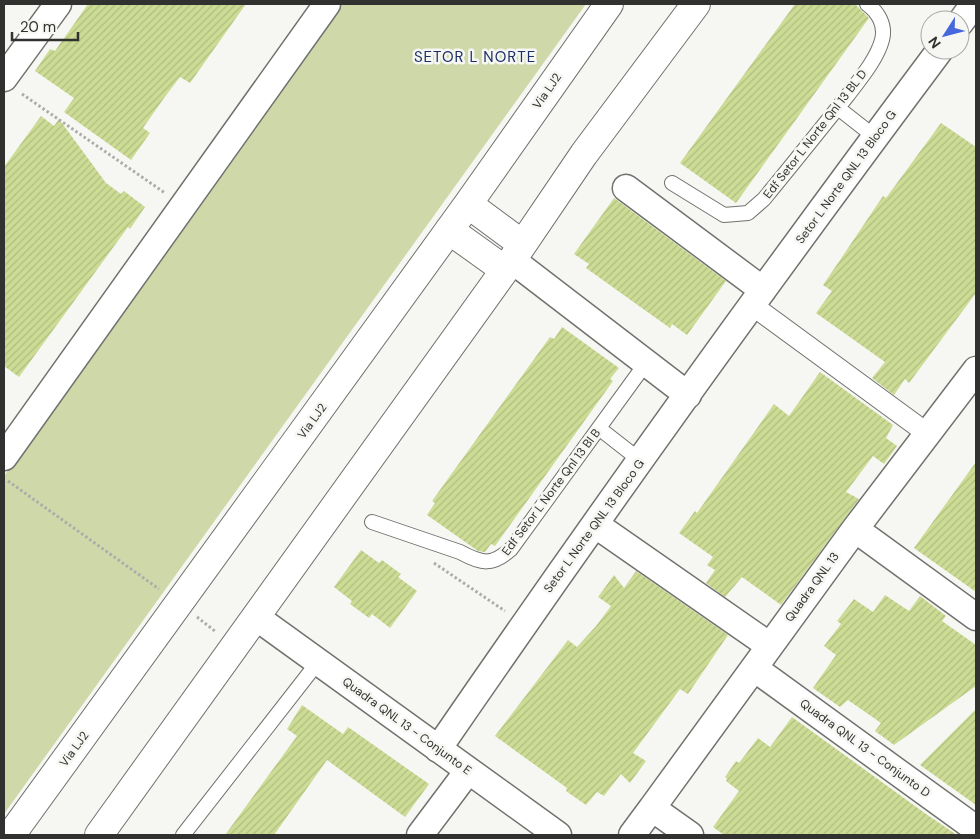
<svg xmlns="http://www.w3.org/2000/svg" width="980" height="839" font-family="'DM Sans',sans-serif">
<style>
.green{fill:#ced8a9}
.building{fill:url(#building-hatch)}
.lines{fill:none;stroke-linecap:round;stroke-linejoin:round}
.service-casing{stroke:#71716e;stroke-width:16}
.pedestrian-casing{stroke:#71716e;stroke-width:22}
.minor-casing{stroke:#71716e;stroke-width:29}
.secondary-casing{stroke:#71716e;stroke-width:30}
.path{stroke:#acadaa;stroke-width:3;stroke-dasharray:2.5 2.5;stroke-linecap:butt}
.service{stroke:#fff;stroke-width:14}
.pedestrian{stroke:#fff;stroke-width:20}
.minor{stroke:#fff;stroke-width:26}
.secondary{stroke:#fff;stroke-width:28}
.labels{text-anchor:middle;stroke-width:5;stroke-linejoin:round;paint-order:stroke}
.street-label{font-size:12px;fill:#313230;stroke:#f6f7f3}
.quarter-label{font-size:15px;letter-spacing:1px;fill:#1d2f66;stroke:#f6f7f3}
</style>
<defs>
<pattern id="building-hatch" width="6" height="6" patternUnits="userSpaceOnUse" patternTransform="scale(1.25)"><rect width="6" height="6" fill="#cddc95"/><path d="M-1 1l2-2M0 6l6-6M5 7l2-2" fill="none" stroke="#b0bd81"/></pattern>
</defs>
<rect width="100%" height="100%" fill="#f6f7f3"/>
<path class="green" d="M 342,4 L 586,4 L 4,814 L 4,476 Z"/>
<path class="building" d="M 88,4 L 246,4 L 190,83 L 180,77 L 164,98 L 143,128 L 150,133 L 131,160 L 64,112 L 74,98 L 35,71 L 50,49 L 55,51 Z
M 795,4 L 855,4 L 869,18 L 736,203 L 680,163 Z
M 41,116 L 54,126 L 59,119 L 106,183 L 121,194 L 124,191 L 145,207 L 130,229 L 128,227 L 19,377 L 4,366 L 4,167 Z
M 941,123 L 976,147 L 976,293 L 909,383 L 905,379 L 894,395 L 872,378 L 885,362 L 816,313 L 832,291 L 823,285 L 838,263 L 883,196 L 886,198 Z
M 614,198 L 726,281 L 687,335 L 672,324 L 670,328 L 639,306 L 586,268 L 589,264 L 574,254 Z
M 562,327 L 619,368 L 610,379 L 613,381 L 495,546 L 491,544 L 485,552 L 478,551 L 427,515 L 435,503 L 432,501 L 550,337 L 554,339 Z
M 820,372 L 893,425 L 886,438 L 897,446 L 884,464 L 873,456 L 846,492 L 859,499 L 781,605 L 742,577 L 725,597 L 706,583 L 715,570 L 707,565 L 713,557 L 679,533 L 695,511 L 697,513 L 774,404 L 789,416 Z
M 976,462 L 976,592 L 914,548 Z
M 361,550 L 379,563 L 382,560 L 401,574 L 398,577 L 417,591 L 390,628 L 372,614 L 369,618 L 350,604 L 352,601 L 334,587 Z
M 636,571 L 728,635 L 688,694 L 680,689 L 633,753 L 646,761 L 630,783 L 621,774 L 604,796 L 597,792 L 586,805 L 566,791 L 567,788 L 495,736 L 568,640 L 577,647 L 596,626 L 611,606 L 598,597 L 614,575 L 624,588 Z
M 885,595 L 909,611 L 920,596 L 946,616 L 942,621 L 976,645 L 976,686 L 894,745 L 875,731 L 881,723 L 848,700 L 840,707 L 813,688 L 836,655 L 824,646 L 841,624 L 837,621 L 854,599 L 873,612 Z
M 302,705 L 343,734 L 348,727 L 429,784 L 405,817 L 327,760 L 274,835 L 225,835 L 297,736 L 287,729 Z
M 976,709 L 976,805 L 920,765 Z
M 792,717 L 926,814 L 957,835 L 724,835 L 713,827 L 739,791 L 726,781 L 727,779 L 725,777 L 736,761 L 739,763 L 758,738 L 770,747 Z"/>
<g class="lines">
<g class="service-casing">
<path id="service" d="M 838,108 L 875,137
M 672,183 L 724,215 L 748,213 L 764,199 C 792,165 820,130 848,95 C 860,79 877,59 882,40 C 886,25 878,12 867,4
M 600,429 L 641,461
M 372,522 L 460,552 C 482,564 492,566 511,549 L 646,363
M 183,835 L 318,662"/>
</g>
<g class="pedestrian-casing">
<path id="pedestrian" d="M 752,305 L 928,434"/>
</g>
<g class="minor-casing">
<path id="minor" d="M 960,23 L 974,4
M 4,78 L 58,4
M 626,188 L 763,290
M 512,260 L 688,395
M 4,457 L 327,4
M 596,525 L 770,646
M 855,529 L 976,617
M 256,617 L 558,835
M 754,668 L 976,829
M 438,749 C 600,513 768,280 940,50
M 652,808 L 855,529 L 976,370
M 420,835 L 468,771
M 632,835 L 652,808 L 690,835"/>
</g>
<g class="secondary-casing">
<path id="secondary" d="M 468,204 L 522,244
M 449,230 L 505,270
M 11,835 L 468,204 L 609,4
M 99,835 L 512,260 L 584,154 L 696,4"/>
</g>
<path class="path" d="M 22,94 L 165,193
M 8,481 L 159,589
M 434,563 L 505,611
M 197,617 L 216,632"/>
<use href="#service" class="service"/>
<use href="#pedestrian" class="pedestrian"/>
<use href="#minor" class="minor"/>
<use href="#secondary" class="secondary"/>
</g>
<g class="labels">
<g class="street-label">
<text transform="translate(547 91) rotate(-55)" y="4">Via LJ2</text>
<text transform="translate(815 134) rotate(-52)" y="4">Edf Setor L Norte Qnl 13 BL D</text>
<text transform="translate(846 177) rotate(-54)" y="4">Setor L Norte QNL 13 Bloco G</text>
<text transform="translate(312 421) rotate(-54)" y="4">Via LJ2</text>
<text transform="translate(551 492) rotate(-53)" y="4">Edf Setor L Norte Qnl 13 Bl B</text>
<text transform="translate(594 526) rotate(-54)" y="4">Setor L Norte QNL 13 Bloco G</text>
<text transform="translate(812 587) rotate(-54)" y="4">Quadra QNL 13</text>
<text transform="translate(407 726) rotate(36)" y="4">Quadra QNL 13 - Conjunto E</text>
<text transform="translate(865 748) rotate(36)" y="4">Quadra QNL 13 - Conjunto D</text>
<text transform="translate(74 749) rotate(-54)" y="4">Via LJ2</text>
</g>
<g class="quarter-label">
<text x="475" y="62">SETOR L NORTE</text>
</g>
</g>
<rect width="980" height="839" fill="none" stroke="#313230" stroke-width="10"/>
<g transform="translate(945 35) rotate(234)"><circle r="24" fill="#f6f7f3" stroke="#a7a8a5"/>
<path d="M0-4L9 19L0 12L-9 19Z" fill="#4668db"/>
<text y="-8" font-size="14" font-weight="bold" text-anchor="middle" fill="#313230">N</text>
</g>
<path d="M12 32v8h66v-8" fill="none" stroke="#313230" stroke-width="2.5"/>
<text x="20" y="32" font-size="15" fill="#313230" stroke="#f6f7f3" stroke-width="4" paint-order="stroke">20 m</text>
</svg>
